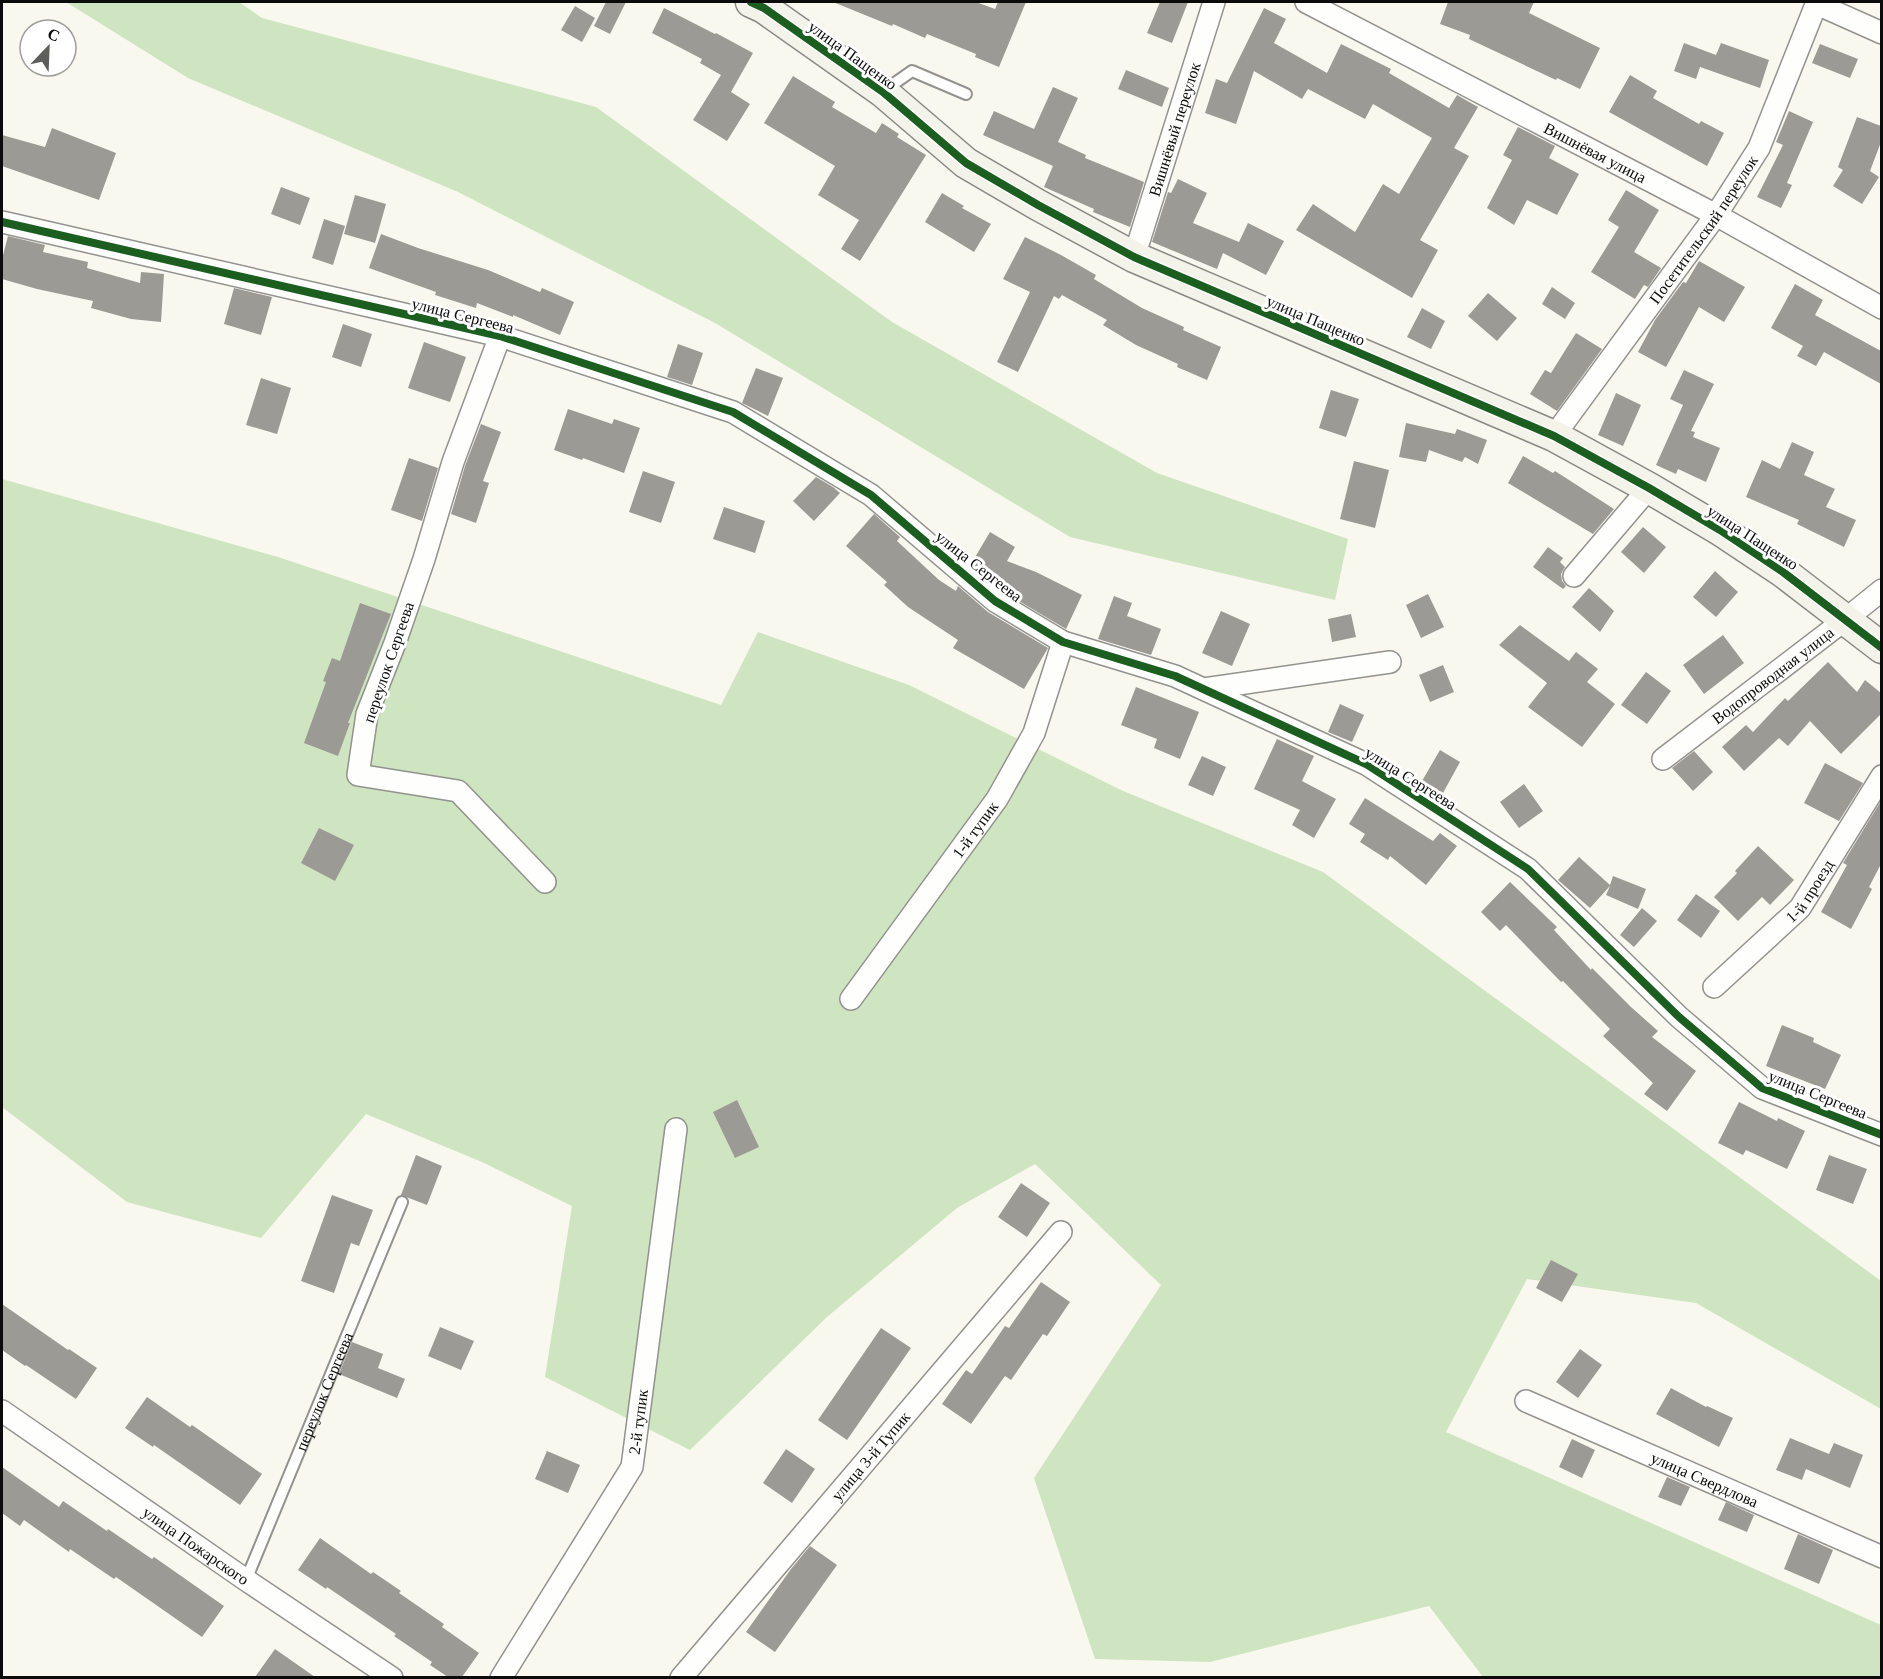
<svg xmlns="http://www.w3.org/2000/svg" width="1883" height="1679" font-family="'Times New Roman',serif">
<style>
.forest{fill:#cfe4c0}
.building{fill:#9c9a95}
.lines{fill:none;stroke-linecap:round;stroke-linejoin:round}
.lane-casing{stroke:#92928e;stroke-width:14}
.street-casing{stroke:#92928e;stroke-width:24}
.secondary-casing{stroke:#898884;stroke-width:33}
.lane{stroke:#fefefd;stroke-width:10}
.street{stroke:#fefefd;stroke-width:21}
.secondary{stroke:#f3f3e9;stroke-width:30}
.cycleway-casing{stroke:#fff;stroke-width:11}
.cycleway{stroke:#1b5e20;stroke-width:8}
.labels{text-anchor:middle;stroke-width:6;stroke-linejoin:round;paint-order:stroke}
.street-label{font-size:16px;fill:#0b0b0b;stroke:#fff}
</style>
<rect width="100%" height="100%" fill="#f9f8ef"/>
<path class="forest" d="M 66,2 L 239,2 L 262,18 L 596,107 L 892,322 L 1157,473 L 1348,539 L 1335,600 L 1070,537 L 715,323 L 458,192 L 188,78 Z
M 2,479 L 278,557 L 721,705 L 758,632 L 909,685 L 1123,791 L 1323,872 L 1881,1281 L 1881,1409 L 1696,1303 L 1527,1279 L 1446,1432 L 1881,1625 L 1881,1677 L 1483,1677 L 1429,1606 L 1210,1662 L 1095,1659 L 1034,1478 L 1161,1285 L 1035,1164 L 957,1208 L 827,1317 L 690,1450 L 545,1377 L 572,1206 L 482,1162 L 366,1114 L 261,1238 L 127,1202 L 2,1107 Z"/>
<path class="building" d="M 606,2 L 626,2 L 610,34 L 594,26 Z
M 833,2 L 976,2 L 995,9 L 998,2 L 1026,2 L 999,67 L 975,57 L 976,54 L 927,34 L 925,38 L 893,24 L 892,26 Z
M 1160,2 L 1188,2 L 1172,43 L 1147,33 Z
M 1448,2 L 1534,2 L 1529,13 L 1600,48 L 1580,89 L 1557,78 L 1556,80 L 1469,39 L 1470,35 L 1440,24 Z
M 575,6 L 595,18 L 582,42 L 561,30 Z
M 664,8 L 715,34 L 716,33 L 753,53 L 731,92 L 750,104 L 727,141 L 693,120 L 721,75 L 700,63 L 702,59 L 652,33 Z
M 1264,8 L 1286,19 L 1274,43 L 1327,73 L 1341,44 L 1391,69 L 1389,73 L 1449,108 L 1457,95 L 1478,107 L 1454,148 L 1469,156 L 1420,240 L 1438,250 L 1412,298 L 1296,230 L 1313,204 L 1355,232 L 1383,184 L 1399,194 L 1432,138 L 1373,104 L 1365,119 L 1308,89 L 1302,99 L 1254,71 L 1236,124 L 1205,113 L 1216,79 L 1227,83 Z
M 1684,43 L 1716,55 L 1721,43 L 1769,60 L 1760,88 L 1700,67 L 1696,79 L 1674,71 Z
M 1820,44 L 1858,59 L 1850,78 L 1812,63 Z
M 1126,70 L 1169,88 L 1162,107 L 1118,89 Z
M 1630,75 L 1657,91 L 1653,98 L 1699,124 L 1701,121 L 1724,133 L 1707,166 L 1609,112 Z
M 793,76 L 835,102 L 832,107 L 876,133 L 882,123 L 899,134 L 897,137 L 926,155 L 860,261 L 841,249 L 859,220 L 818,195 L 835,166 L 764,123 Z
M 1053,87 L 1078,98 L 1058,142 L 1086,155 L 1085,158 L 1144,182 L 1130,227 L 1093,212 L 1094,209 L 1044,187 L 1053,166 L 983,135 L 994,111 L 1034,129 Z
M 1789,111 L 1813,122 L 1787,183 L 1792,185 L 1781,208 L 1757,197 L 1783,145 L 1776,142 Z
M 1857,117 L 1881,126 L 1881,142 L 1870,171 L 1879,177 L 1862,204 L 1833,186 L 1843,170 L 1838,167 Z
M 1518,127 L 1555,146 L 1549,158 L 1579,174 L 1557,215 L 1527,200 L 1514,225 L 1487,208 L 1512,160 L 1503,155 Z
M 52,128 L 116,153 L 99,200 L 2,166 L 2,135 L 45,147 Z
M 1178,179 L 1207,193 L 1193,223 L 1239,242 L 1248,223 L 1284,241 L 1266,275 L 1223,253 L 1217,269 L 1152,242 L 1168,192 L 1171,193 Z
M 281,187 L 310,198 L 300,225 L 271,214 Z
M 1626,190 L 1659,210 L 1634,252 L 1661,268 L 1648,287 L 1644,285 L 1635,299 L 1591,272 L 1619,227 L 1608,220 Z
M 942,193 L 964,206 L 962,208 L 991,224 L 974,252 L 925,222 Z
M 355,195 L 386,204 L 375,243 L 344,234 Z
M 324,219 L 345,226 L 333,265 L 312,258 Z
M 381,234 L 418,248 L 488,270 L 540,292 L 542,288 L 574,302 L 560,335 L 513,315 L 513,317 L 477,303 L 476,308 L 435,295 L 436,292 L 369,268 Z
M 8,236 L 45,245 L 43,252 L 88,262 L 87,268 L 140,283 L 141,272 L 164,274 L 161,322 L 131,319 L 91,308 L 93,301 L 37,289 L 2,279 L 2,259 Z
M 1025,237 L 1061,255 L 1096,275 L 1094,279 L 1142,308 L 1184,327 L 1183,330 L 1221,347 L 1207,380 L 1177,367 L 1178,364 L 1136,345 L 1103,325 L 1107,320 L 1062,295 L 1059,299 L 1054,296 L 1018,372 L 997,362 L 1030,292 L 1003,279 Z
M 1699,261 L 1745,287 L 1724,322 L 1699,307 L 1666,367 L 1638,352 L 1655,320 L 1683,282 L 1686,283 Z
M 1795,284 L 1823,300 L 1815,315 L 1881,351 L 1881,384 L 1824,352 L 1816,366 L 1797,356 L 1803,346 L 1771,328 Z
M 1552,287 L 1575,303 L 1565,319 L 1542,304 Z
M 234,288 L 272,297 L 261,335 L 224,324 Z
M 1488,293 L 1517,318 L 1497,341 L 1468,316 Z
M 1422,308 L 1445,321 L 1431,349 L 1407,337 Z
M 343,324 L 372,334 L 361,367 L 332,357 Z
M 1576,333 L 1602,349 L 1557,411 L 1530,394 L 1545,370 L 1551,373 Z
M 424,342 L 466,357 L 450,402 L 408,388 Z
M 678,344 L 703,353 L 692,385 L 667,377 Z
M 756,368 L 783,378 L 768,416 L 742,403 Z
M 1684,370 L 1714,384 L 1691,431 L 1695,432 L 1693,437 L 1720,448 L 1706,482 L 1678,469 L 1676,474 L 1656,465 L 1683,405 L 1670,399 Z
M 261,378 L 291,388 L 277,434 L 246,425 Z
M 1331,390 L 1359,399 L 1346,437 L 1319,428 Z
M 1616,393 L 1641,405 L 1623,446 L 1598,435 Z
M 568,409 L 612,424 L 614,419 L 640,428 L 624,473 L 583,458 L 582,460 L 554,450 Z
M 1406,423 L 1455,434 L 1457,429 L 1487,440 L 1478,464 L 1465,457 L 1462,462 L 1429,450 L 1426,462 L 1399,457 Z
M 481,424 L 501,432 L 483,481 L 489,483 L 476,523 L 451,514 L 465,466 Z
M 1792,442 L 1814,452 L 1804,475 L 1835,489 L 1826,507 L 1856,520 L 1844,547 L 1797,524 L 1799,520 L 1746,497 L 1762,460 L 1780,469 Z
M 1523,456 L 1553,473 L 1555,471 L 1614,509 L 1593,534 L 1508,483 Z
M 409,458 L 438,468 L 422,521 L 391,510 Z
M 1354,461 L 1389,470 L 1375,528 L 1340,519 Z
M 643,471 L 675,482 L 661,523 L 629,512 Z
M 816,477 L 833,487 L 840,493 L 814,521 L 793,501 Z
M 724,507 L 765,521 L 755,553 L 713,539 Z
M 874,514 L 900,537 L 897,541 L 939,580 L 956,591 L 958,586 L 988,612 L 1048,648 L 1024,689 L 953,648 L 958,640 L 908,607 L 884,585 L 887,582 L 846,546 Z
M 1643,527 L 1666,547 L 1644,573 L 1621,552 Z
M 990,532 L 1015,547 L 1007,561 L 1036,572 L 1082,595 L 1066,629 L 1002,591 L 971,564 Z
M 1548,547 L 1563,558 L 1560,562 L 1565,567 L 1561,574 L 1562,581 L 1566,586 L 1563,589 L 1533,567 Z
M 1715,571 L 1738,592 L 1716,617 L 1693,597 Z
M 1589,588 L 1614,611 L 1600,632 L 1572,607 Z
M 1428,594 L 1444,627 L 1421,638 L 1406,605 Z
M 1114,596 L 1132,603 L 1127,616 L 1161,629 L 1151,655 L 1098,639 Z
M 360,603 L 391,614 L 348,723 L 350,723 L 338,756 L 304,743 L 326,682 L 323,681 L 332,658 L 340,661 Z
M 1221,611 L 1250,624 L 1232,666 L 1202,653 Z
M 1351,614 L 1356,637 L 1332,642 L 1328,619 Z
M 1520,625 L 1569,661 L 1576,652 L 1598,669 L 1587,682 L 1615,704 L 1582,747 L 1528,707 L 1547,683 L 1499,645 Z
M 1723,635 L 1744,663 L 1704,694 L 1683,665 Z
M 1828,662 L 1857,692 L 1865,680 L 1881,693 L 1881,714 L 1841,754 L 1810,721 L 1788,746 L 1779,738 L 1744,771 L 1722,747 L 1746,725 L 1753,732 L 1785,698 L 1788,701 Z
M 1443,665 L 1454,692 L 1430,702 L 1419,675 Z
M 1646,672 L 1671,691 L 1647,724 L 1621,705 Z
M 1136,687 L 1199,712 L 1180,759 L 1154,748 L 1157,739 L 1121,725 Z
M 1340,704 L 1364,715 L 1352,742 L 1328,732 Z
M 1277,739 L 1314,756 L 1302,781 L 1336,799 L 1314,838 L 1292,825 L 1300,810 L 1254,789 Z
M 1440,750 L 1460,762 L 1443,793 L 1422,781 Z
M 1694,751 L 1713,772 L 1693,791 L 1672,768 Z
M 1202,756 L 1226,767 L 1213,796 L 1188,785 Z
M 1825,763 L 1863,783 L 1839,821 L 1804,803 Z
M 1524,784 L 1543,811 L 1519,828 L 1500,802 Z
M 1365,798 L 1433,841 L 1440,833 L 1457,846 L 1426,885 L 1390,856 L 1388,860 L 1360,842 L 1365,834 L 1349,824 Z
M 1881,801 L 1881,864 L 1869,887 L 1872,889 L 1851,929 L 1821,912 L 1847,865 L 1843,863 Z
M 319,828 L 354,845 L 335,881 L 301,863 Z
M 1758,846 L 1794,880 L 1770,905 L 1762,897 L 1738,921 L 1714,897 L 1737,873 L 1735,871 Z
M 1579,857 L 1610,885 L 1613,876 L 1646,889 L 1638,909 L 1606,895 L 1610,886 L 1590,908 L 1558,880 Z
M 1510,882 L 1557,927 L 1554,930 L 1591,970 L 1592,968 L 1631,1007 L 1658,1031 L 1652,1037 L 1696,1071 L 1667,1111 L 1644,1094 L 1653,1083 L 1603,1036 L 1610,1029 L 1563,981 L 1561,982 L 1506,925 L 1500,931 L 1481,912 Z
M 1696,894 L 1720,911 L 1701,938 L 1677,920 Z
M 1642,908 L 1657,921 L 1634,947 L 1620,935 Z
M 1782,1025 L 1814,1038 L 1813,1042 L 1841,1055 L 1825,1089 L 1766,1066 Z
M 737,1100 L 759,1147 L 735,1158 L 713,1112 Z
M 1739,1102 L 1777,1121 L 1778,1118 L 1805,1131 L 1787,1169 L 1746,1150 L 1743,1155 L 1718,1143 Z
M 416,1155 L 442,1166 L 427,1205 L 401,1195 Z
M 1829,1155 L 1867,1169 L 1853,1204 L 1816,1190 Z
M 1021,1183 L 1050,1203 L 1027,1237 L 998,1217 Z
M 332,1195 L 373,1210 L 359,1246 L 351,1243 L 334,1293 L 301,1281 Z
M 1551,1260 L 1578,1274 L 1562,1302 L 1536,1288 Z
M 1041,1282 L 1070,1302 L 1047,1336 L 1043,1334 L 1011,1380 L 1005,1376 L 971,1424 L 942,1404 L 966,1370 L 972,1374 L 1005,1326 L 1009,1328 Z
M 2,1304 L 68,1350 L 69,1349 L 97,1368 L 76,1399 L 26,1365 L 25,1366 L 2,1350 Z
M 440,1327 L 474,1341 L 461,1370 L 428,1356 Z
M 881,1328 L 911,1348 L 847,1440 L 818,1420 Z
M 352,1342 L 383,1354 L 378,1368 L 405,1379 L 397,1398 L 339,1374 Z
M 1580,1349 L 1602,1365 L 1578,1398 L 1556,1382 Z
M 1671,1388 L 1706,1407 L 1707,1406 L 1733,1418 L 1719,1447 L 1656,1414 Z
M 147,1397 L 190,1427 L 192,1425 L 262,1474 L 240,1505 L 154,1445 L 153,1447 L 125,1428 Z
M 1790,1438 L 1829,1454 L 1834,1443 L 1863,1455 L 1850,1488 L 1806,1469 L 1802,1480 L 1776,1470 Z
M 1572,1439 L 1595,1450 L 1582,1478 L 1559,1467 Z
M 786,1449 L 815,1469 L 792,1503 L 763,1483 Z
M 547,1451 L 580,1465 L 568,1493 L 535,1479 Z
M 2,1467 L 59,1507 L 63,1501 L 107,1531 L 108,1529 L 152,1559 L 154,1557 L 224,1606 L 202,1637 L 116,1577 L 114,1579 L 70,1549 L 69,1552 L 24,1520 L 20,1526 L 2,1513 Z
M 1667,1477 L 1690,1487 L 1681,1506 L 1658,1497 Z
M 1726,1502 L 1754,1515 L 1747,1532 L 1718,1520 Z
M 1798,1534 L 1833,1550 L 1819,1584 L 1784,1569 Z
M 320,1538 L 371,1574 L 373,1572 L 401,1591 L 399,1593 L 444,1624 L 442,1627 L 479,1653 L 462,1677 L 448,1677 L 430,1665 L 432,1662 L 394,1636 L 396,1634 L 327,1587 L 326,1589 L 298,1570 Z
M 810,1546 L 837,1565 L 775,1652 L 746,1632 L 791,1569 Z
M 275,1649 L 315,1677 L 255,1677 Z"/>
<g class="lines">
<g class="lane-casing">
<g id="lane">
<path d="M 885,90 L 912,71 L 966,94"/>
<path id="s1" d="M 246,1580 L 402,1202"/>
</g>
</g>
<g class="street-casing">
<g id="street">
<path id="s2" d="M 1306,2 L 1716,215 L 1882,308"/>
<path d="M 1817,4 L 1882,33"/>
<path d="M 2,222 L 500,336 L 733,412 L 871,495 L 995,601 L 1063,642 L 1175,676 L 1366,764 L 1528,869 L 1679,1017 L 1762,1088 L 1882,1135"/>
<path id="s3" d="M 1134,257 L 1214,2"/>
<path d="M 500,336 L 453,462 L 424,559 L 395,643 L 367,714 L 358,775 L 458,791 L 545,882"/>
<path id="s4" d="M 1554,436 L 1716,215 L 1759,148 L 1817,2"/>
<path d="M 1574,576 L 1649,488"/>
<path d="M 1204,689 L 1390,662"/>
<path id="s5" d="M 1663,759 L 1846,619 L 1882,590"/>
<path id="s6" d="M 1714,987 L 1800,908 L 1882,776"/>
<path id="s7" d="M 851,999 L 997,799 L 1034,733 L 1063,642"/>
<path id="s8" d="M 1526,1401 L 1882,1557"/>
<path id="s9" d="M 2,1411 L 246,1580 L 392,1678"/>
<path id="s10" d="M 501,1678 L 632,1467 L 676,1129"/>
<path id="s11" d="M 681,1678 L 1061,1232"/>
</g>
</g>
<g class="secondary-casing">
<path id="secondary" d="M 751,2 L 764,8 L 883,92 L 966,163 L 1038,205 L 1134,257 L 1554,436 L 1649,488 L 1720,530 L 1783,572 L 1882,648"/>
</g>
<use href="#lane" class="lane"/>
<use href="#street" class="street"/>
<use href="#secondary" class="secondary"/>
<g class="cycleway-casing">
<path id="cycleway" d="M 751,2 L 764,8 L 883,92 L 966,163 L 1038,205 L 1134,257 L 1554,436 L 1649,488 L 1720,530 L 1783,572 L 1882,648
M 2,222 L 500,336 L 733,412 L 871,495 L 995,601 L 1063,642 L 1175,676 L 1366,764 L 1528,869 L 1679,1017 L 1762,1088 L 1882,1135"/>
</g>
<use href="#cycleway" class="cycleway"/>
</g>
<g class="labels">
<g class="street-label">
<text transform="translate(853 55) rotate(36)" y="6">улица Пащенко</text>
<text dy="6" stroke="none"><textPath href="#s3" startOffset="134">Вишнёвый переулок</textPath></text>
<text dy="6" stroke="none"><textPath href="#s2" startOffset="326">Вишнёвая улица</textPath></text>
<text dy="6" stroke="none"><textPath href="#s4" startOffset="255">Посетительский переулок</textPath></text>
<text transform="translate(463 315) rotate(14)" y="6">улица Сергеева</text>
<text transform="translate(1316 320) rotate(23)" y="6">улица Пащенко</text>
<text transform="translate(1753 537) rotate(33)" y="6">улица Пащенко</text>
<text transform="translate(979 566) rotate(38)" y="6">улица Сергеева</text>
<text transform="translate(388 662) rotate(-71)" y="6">переулок Сергеева</text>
<text dy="6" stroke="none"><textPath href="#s5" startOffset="138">Водопроводная улица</textPath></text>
<text transform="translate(1411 778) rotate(32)" y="6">улица Сергеева</text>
<text dy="6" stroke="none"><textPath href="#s7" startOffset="210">1-й тупик</textPath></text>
<text dy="6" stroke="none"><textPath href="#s6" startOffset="136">1-й проезд</textPath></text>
<text transform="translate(1818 1094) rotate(22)" y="6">улица Сергеева</text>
<text dy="6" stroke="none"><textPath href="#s1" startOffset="204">переулок Сергеева</textPath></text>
<text dy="6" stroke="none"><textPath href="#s10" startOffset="294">2-й тупик</textPath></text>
<text dy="6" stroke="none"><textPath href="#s11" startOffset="292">улица 3-й Тупик</textPath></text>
<text dy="6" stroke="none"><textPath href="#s8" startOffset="195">улица Свердлова</textPath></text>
<text dy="6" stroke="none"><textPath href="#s9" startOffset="236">улица Пожарского</textPath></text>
</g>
</g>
<rect width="1883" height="1679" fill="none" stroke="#0b0b0b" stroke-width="6"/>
<g transform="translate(48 48) rotate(23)"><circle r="28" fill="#ffffff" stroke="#9d9d9d" stroke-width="1.5"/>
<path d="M0-4.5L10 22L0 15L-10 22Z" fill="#5e5e5b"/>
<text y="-9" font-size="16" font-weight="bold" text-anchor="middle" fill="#0b0b0b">С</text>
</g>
</svg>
